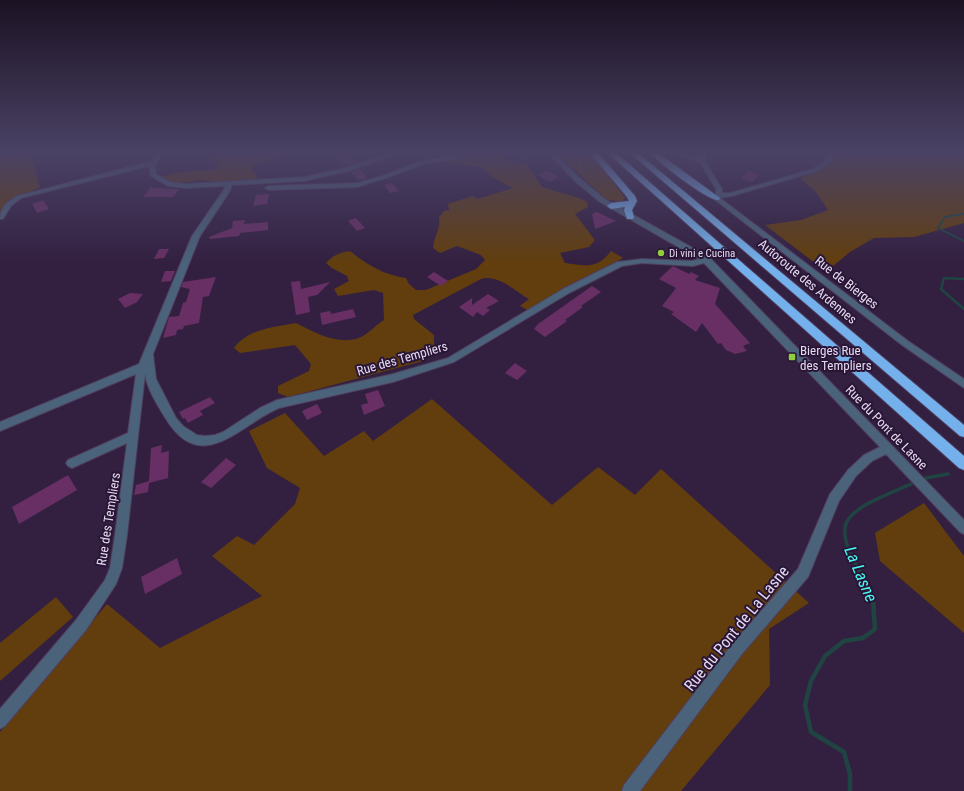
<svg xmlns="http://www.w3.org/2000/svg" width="964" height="791" font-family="'Roboto Condensed',sans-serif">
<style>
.green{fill:#623e0e}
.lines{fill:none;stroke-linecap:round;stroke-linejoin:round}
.stream-far3{stroke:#1f4442;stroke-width:2}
.stream-far2{stroke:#1f4442;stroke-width:2.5}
.stream-far1{stroke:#1f4442;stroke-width:3.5}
.stream{stroke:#1f4442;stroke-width:4.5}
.building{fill:#672f64}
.minor-casing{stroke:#503e5d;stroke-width:2}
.highway-casing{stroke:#503e5d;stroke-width:2}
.path{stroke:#72627f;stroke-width:1.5;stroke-dasharray:1.5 2;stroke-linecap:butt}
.minor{fill:#4b627b;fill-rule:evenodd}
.highway{fill:#74b0eb;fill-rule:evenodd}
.poi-dot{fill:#92cd3f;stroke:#291637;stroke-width:1.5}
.labels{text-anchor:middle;stroke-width:4;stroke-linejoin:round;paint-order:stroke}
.far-poi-label{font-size:11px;fill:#e6daf0;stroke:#291637;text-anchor:start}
.street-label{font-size:13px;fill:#e6daf0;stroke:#291637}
.poi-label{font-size:13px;fill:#e6daf0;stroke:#291637;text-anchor:start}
.near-street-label{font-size:16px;fill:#e6daf0;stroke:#291637}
.near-water-label{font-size:17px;font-style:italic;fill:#49f5eb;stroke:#291637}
</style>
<rect width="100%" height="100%" fill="#332041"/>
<path class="green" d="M 30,153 L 40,187 L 11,201 L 0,218 L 0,159 Z
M 220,153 L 293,153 L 257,163 L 251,170 L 256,175 L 258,179 L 217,182 L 203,180 L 179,183 L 166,181 L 163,177 C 174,170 203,172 217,169 L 218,165 L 210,161 Z
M 432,153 L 498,153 L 509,162 L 526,163 L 542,187 L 582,199 L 587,202 L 588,207 L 575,214 L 595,240 L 589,247 L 560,253 L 565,263 C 585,266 598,269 611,251 L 623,258 L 581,280 L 528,310 L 520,306 L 529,299 C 515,291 498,274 481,279 L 413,315 L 414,319 L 434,335 L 434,349 L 423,361 L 288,397 L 278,393 L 278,386 L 309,371 L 311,364 L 295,345 L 240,353 L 234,348 C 247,329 275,327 296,323 C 313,332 341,347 361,337 C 368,334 377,324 384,320 L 383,293 L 374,290 L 338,296 L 334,289 L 349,281 L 347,276 L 332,268 L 326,263 C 332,256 340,252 350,251 C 367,265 384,275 406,278 L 409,284 L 416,290 L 426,290 L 476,269 L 485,260 L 481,255 L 457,246 L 440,253 L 433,248 C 434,236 441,229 439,217 L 444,211 L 449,210 L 448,204 L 473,196 L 477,199 L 513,188 L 492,177 L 483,168 L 442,161 Z
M 556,153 L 590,153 L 625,198 L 621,202 L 606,199 Z
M 837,153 L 964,153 L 964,223 L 914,237 L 874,238 L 850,252 L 833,266 L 815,263 L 765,225 L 801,220 L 828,210 L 816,192 L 800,178 C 818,171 827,170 837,153 Z
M 432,399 L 552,505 L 598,467 L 635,495 L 661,469 L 809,603 L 769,629 L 770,685 L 681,791 L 0,791 L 0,732 L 107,604 L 160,648 L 262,596 L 212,556 L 237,536 L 254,545 L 295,504 L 300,488 L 267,468 L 249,431 L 285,413 L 324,456 L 364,431 L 373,441 Z
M 924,503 L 964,556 L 964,633 L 880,561 L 875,533 Z
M 56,597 L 73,617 L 0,681 L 0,643 Z"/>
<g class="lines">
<path class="stream-far3" d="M 964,214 L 945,217 L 938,228 L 964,241"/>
<path class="stream-far2" d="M 964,279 L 944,278 L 941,289 L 964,309"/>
<path class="stream-far1" d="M 926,478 L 948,474
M 860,572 C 853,559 843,542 845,527 C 848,507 894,492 911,484"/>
<path class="stream" d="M 850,791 L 850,774 L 844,752 L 811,732 L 805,705 L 811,681 L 825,656 L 844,641 L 863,638 L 875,629 L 873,600 L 859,571"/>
</g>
<path class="building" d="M 348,153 L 355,163 L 346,166 L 335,156 Z
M 360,169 L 367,178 L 358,180 L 351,172 Z
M 547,171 L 559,177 L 550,182 L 538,175 Z
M 749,171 L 759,175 L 752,182 L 741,178 Z
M 392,183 L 399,191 L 390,193 L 384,185 Z
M 151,187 L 155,188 L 179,189 L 173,197 L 143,197 Z
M 269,194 L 267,204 L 253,206 L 256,195 Z
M 43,200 L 49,209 L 37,213 L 32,204 Z
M 597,212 L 616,221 L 595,229 L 592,214 Z
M 356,218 L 365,228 L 357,231 L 348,221 Z
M 245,220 L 244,224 L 268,222 L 268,230 L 240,233 L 239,236 L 210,239 L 209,237 L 232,228 L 233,221 Z
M 159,249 L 169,249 L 164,258 L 154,259 Z
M 673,266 L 689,274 L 691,272 L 699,276 L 695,280 L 720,288 L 715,304 L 750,343 L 743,346 L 747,351 L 735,354 L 726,350 L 721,343 L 718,344 L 702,323 L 696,332 L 671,314 L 674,312 L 662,306 L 676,288 L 659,279 Z
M 165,271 L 175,271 L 171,281 L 161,282 Z
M 434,272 L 448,281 L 441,286 L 427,277 Z
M 216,277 L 209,296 L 203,297 L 199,323 L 184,326 L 183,329 L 177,330 L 176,335 L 163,338 L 169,317 L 179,316 L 183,303 L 186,302 L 190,289 L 181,287 L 183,282 Z
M 300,281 L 301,289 L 330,282 L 317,295 L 308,297 L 310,312 L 296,315 L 291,282 Z
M 592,286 L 601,292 L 581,306 L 583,307 L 565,320 L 567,321 L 545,337 L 534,329 L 538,324 Z
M 130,293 L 143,294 L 137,302 L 125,308 L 118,299 Z
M 488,294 L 499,301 L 486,308 L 490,310 L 483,316 L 477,312 L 473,317 L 459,307 L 472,298 L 472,305 Z
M 353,309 L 356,317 L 322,325 L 320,313 L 330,311 L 331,314 Z
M 515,363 L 527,371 L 517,380 L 505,373 Z
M 378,390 L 385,406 L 364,415 L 361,405 L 368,403 L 365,394 Z
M 210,397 L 215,403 L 200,411 L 203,415 L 188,423 L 185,418 L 183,419 L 179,412 Z
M 317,404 L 322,413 L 307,420 L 302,411 Z
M 162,445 L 161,453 L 169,451 L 168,478 L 149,483 L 148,492 L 134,495 L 136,485 L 149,481 L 151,448 Z
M 226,458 L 236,465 L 211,488 L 201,482 Z
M 68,475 L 77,490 L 19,524 L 12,507 Z
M 177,558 L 182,574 L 145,594 L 141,577 Z"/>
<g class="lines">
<g class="minor-casing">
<path id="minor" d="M 157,153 L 163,153 L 155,166 L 156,174 L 170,182 L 186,184 L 304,177 L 345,168 L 391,153 L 399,153 L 349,171 L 304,181 L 231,185 L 231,188 L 228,194 L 200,236 L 153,354 L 156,379 L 176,418 L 183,426 L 197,435 L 205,436 L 215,435 L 223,432 L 260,408 L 277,400 L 393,374 L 448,358 L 563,289 L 617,262 L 642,259 L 692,261 L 699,259 L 600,202 L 577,183 L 548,153 L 554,153 L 582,180 L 605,199 L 709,257 L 964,520 L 964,534 L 960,532 L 886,454 L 872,461 L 856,476 L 839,501 L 808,577 L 742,654 L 640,791 L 622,791 L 624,785 L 732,644 L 798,569 L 830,494 L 848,470 L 864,455 L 880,447 L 704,263 L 693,266 L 642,263 L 622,266 L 569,293 L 454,362 L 393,382 L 279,408 C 240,424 202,477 166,419 C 158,406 147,389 145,374 L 127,535 L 122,568 L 116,584 L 86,630 L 5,726 L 0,729 L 0,709 L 76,620 L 105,580 L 110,568 L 115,535 L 127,443 L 72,468 L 68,466 L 66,463 L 68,460 L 128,433 L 136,374 L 0,431 L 0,422 L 139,364 L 192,236 L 225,188 L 224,186 L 186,188 L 168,186 L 151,176 L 149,166 L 21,198 L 11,206 L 3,219 L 0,219 C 0,207 7,202 17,196 L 152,161 Z
M 671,153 L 680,153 L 699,158 L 700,153 L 706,153 L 705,161 L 722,189 L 722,193 L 730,193 L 813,169 L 824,162 L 829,153 L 835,153 L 829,164 L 817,171 L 732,196 L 720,198 L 908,341 L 964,379 L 964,388 L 902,345 L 714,199 L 713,198 L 716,195 L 716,189 L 700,162 Z
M 459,155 L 462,157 L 461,158 L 424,164 L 386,178 L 357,187 L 268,190 L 265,188 L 268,186 L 357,183 L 382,176 L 421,161 Z"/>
</g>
<g class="highway-casing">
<path id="highway" d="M 590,153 L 598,153 L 635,196 L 637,201 L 632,210 L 634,217 L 633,219 L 627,219 L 624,210 L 625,207 L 611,209 L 607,206 L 611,203 L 629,201 L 627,197 Z
M 608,153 L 616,153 L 964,456 L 964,470 L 959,468 Z
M 630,153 L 638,153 L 964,425 L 964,437 L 960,436 Z
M 650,153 L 658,153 L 720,198 L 719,200 C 709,202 658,162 650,153 Z"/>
</g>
<path class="path" d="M 571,153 L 579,161 L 582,171 L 580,173
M 466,157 L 506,163 L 544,154"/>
<use href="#minor" class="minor"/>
<use href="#highway" class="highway"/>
</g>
<linearGradient id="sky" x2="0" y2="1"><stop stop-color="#1c1224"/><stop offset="0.58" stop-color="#4a4265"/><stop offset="1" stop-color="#4a4265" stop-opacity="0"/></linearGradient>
<rect width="964" height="263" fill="url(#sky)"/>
<g class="poi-dot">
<circle cx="661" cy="253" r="4"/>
<rect x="788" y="353" width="8" height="8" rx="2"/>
</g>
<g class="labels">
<g class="far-poi-label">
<text x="669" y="257">Di vini e Cucina</text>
</g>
<g class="street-label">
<text transform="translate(808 281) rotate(40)" y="5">Autoroute des Ardennes</text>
<text transform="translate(847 282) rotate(38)" y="5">Rue de Bierges</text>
<text transform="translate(402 358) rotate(-16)" y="5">Rue des Templiers</text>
<text transform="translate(887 427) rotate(46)" y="5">Rue du Pont de Lasne</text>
<text transform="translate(108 519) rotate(-81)" y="5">Rue des Templiers</text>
</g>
<g class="poi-label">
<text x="800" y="355">Bierges Rue<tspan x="800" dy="15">des Templiers</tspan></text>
</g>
<g class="near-street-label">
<text transform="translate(736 628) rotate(-51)" y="6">Rue du Pont de La Lasne</text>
</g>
<g class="near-water-label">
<text transform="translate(861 574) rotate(67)" y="6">La Lasne</text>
</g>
</g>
</svg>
